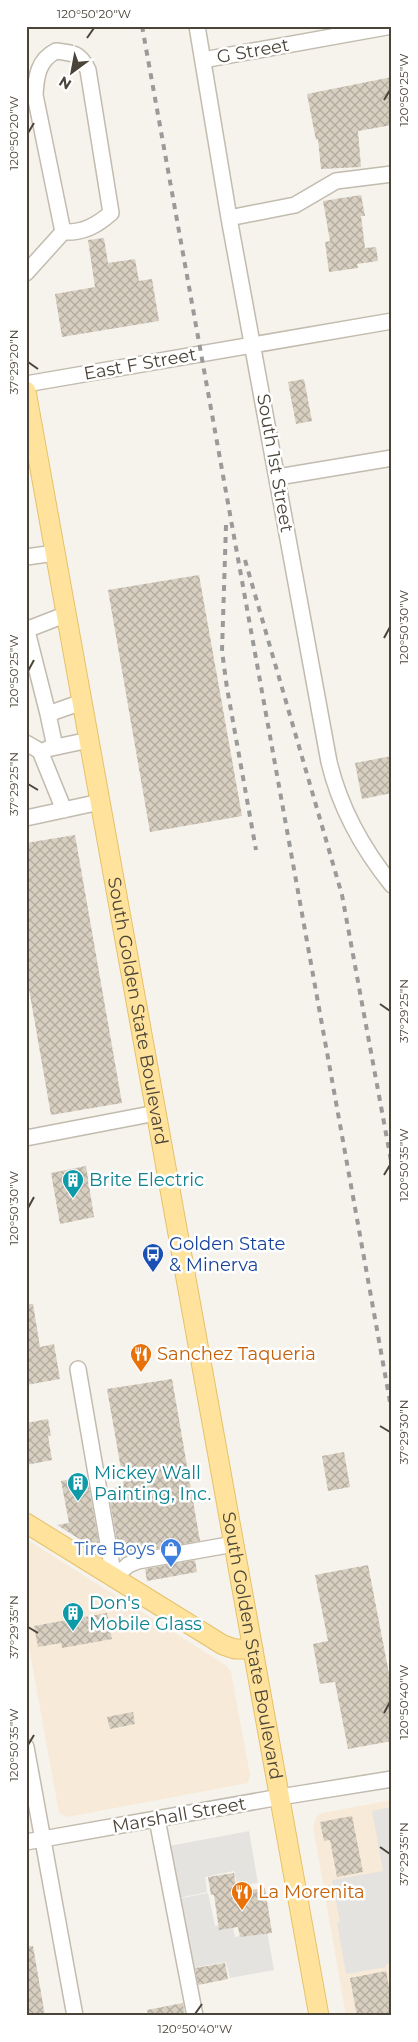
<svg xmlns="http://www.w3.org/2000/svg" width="418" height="2042" font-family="Montserrat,sans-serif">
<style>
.commercial{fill:#f7ead8}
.parking{fill:#e5e3e0}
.building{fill:url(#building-cross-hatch)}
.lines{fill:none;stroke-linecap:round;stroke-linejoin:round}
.minor-casing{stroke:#c2bbae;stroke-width:18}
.major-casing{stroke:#e6c16a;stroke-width:21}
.minor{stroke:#fff;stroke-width:15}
.major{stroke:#ffe39c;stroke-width:19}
.rail{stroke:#9a9a9a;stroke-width:4;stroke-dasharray:6 6;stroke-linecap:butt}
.ticks{fill:none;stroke:#4b4439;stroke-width:2}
.labels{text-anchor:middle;stroke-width:5;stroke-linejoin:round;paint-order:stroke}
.street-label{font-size:18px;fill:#4b4439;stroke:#fff}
.culture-label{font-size:18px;fill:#0d838f;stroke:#fff;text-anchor:start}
.transit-label{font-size:18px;fill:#164399;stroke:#fff;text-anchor:start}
.food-label{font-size:18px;fill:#c56008;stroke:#fff;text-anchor:start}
.shop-label{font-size:18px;fill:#366cbe;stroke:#fff;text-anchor:end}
.neatline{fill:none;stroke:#4b4439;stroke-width:2}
.ticks-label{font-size:12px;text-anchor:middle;fill:#4b4439}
</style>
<defs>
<pattern id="building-cross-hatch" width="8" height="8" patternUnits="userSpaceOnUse" patternTransform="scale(1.25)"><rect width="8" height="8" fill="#d8cfc1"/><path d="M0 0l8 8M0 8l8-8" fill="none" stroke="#b1aa9e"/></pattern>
</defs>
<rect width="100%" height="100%" fill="#f6f3ec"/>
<path class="commercial" d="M 26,1539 L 227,1666 L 231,1672 L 250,1775 L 248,1783 L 67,1817 L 59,1813 L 26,1631 Z
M 392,1800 L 392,2016 L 346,2016 L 313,1826 L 317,1816 L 322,1813 Z"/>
<path class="parking" d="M 392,1807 L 392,1963 L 386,1964 L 386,1967 L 346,1974 L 337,1922 L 340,1922 L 332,1880 L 383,1871 L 372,1811 Z
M 249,1831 L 258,1883 L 238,1886 L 234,1871 L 205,1877 L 207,1892 L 179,1898 L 169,1846 Z
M 208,1893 L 215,1926 L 232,1923 L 235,1937 L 267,1931 L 274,1970 L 230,1978 L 226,1962 L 191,1968 L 178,1899 Z"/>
<path class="building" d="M 392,77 L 392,125 L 358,131 L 361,167 L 321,169 L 318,139 L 316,140 L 307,94 Z
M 361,195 L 365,216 L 361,216 L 365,248 L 376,247 L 378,261 L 357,264 L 358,268 L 329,272 L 325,242 L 330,241 L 323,201 Z
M 104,238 L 108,263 L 135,259 L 139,281 L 152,279 L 159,321 L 62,337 L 55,294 L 95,287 L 88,240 Z
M 304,379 L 312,421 L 296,424 L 288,382 Z
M 199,575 L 242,816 L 150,832 L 108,590 Z
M 392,756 L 392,793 L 362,799 L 355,763 Z
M 75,835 L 122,1103 L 51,1115 L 26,972 L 26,843 Z
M 86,1166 L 94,1217 L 60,1224 L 51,1173 Z
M 26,1304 L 33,1304 L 40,1347 L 54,1344 L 60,1379 L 26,1385 Z
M 172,1379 L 200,1541 L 136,1552 L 120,1558 L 108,1489 L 124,1486 L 107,1389 Z
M 48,1419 L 51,1436 L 48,1436 L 52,1460 L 26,1465 L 26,1423 Z
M 344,1452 L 350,1487 L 328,1491 L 322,1456 Z
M 87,1476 L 99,1544 L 89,1545 L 57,1525 L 69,1523 L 61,1481 Z
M 195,1560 L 197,1572 L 147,1581 L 145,1569 Z
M 368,1565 L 392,1689 L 392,1741 L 348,1749 L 335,1682 L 320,1684 L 313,1644 L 328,1641 L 315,1575 Z
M 107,1613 L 112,1639 L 62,1648 L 61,1643 L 38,1647 L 34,1626 Z
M 133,1712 L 135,1724 L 110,1729 L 107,1717 Z
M 352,1816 L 363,1872 L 337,1877 L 330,1840 L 324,1841 L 320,1822 Z
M 234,1873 L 237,1892 L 265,1888 L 272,1933 L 240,1937 L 238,1927 L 219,1930 L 214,1895 L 211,1895 L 208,1877 Z
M 26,1946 L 33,1946 L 45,2016 L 26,2016 Z
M 225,1963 L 228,1979 L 198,1985 L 195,1968 Z
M 386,1971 L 392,2002 L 392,2016 L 357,2016 L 350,1978 Z
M 183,2003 L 185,2016 L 148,2016 L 147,2010 Z"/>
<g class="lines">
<g class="minor-casing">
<path id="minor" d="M 197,26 L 229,218 L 329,762 C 340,808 362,848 392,885
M 56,51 C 73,53 80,53 88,70 L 111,213 C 96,226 83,233 63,232 L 35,95 C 36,77 38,60 56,51 Z
M 203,60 L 392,26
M 229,218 L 295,205 L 336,181 L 392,174
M 26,273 L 63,232
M 26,384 L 392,321
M 278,477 L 392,458
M 26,557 L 55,553
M 26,627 L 48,714
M 26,630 L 67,614
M 26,743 L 40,751 L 64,810
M 55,747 L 48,714 L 82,702
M 47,749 L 89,740
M 26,818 L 100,802
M 26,1138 L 156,1113
M 78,1369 L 114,1578
M 114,1578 L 128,1565 L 138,1561 L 234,1544
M 26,1747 L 75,2016
M 157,1819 L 195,2016
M 26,1842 L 280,1797 L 392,1779"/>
</g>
<g class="major-casing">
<g id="major">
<path id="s1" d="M 26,391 L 319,2016"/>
<path d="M 26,1523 L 223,1645 L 235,1649 L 253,1649"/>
</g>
</g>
<use href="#minor" class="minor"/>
<use href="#major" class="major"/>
<path class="rail" d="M 142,26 L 392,1413
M 226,525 L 222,651 L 227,688 L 256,850
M 245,560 L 342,895 L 392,1166"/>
</g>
<path class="ticks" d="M 87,38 L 94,28M 384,100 L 390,90M 28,133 L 34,123M 28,362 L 38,369M 384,638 L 390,627M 28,671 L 34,660M 28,784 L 38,790M 380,1004 L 390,1011M 384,1175 L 390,1165M 28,1208 L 34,1197M 380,1426 L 390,1432M 28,1627 L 38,1633M 384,1713 L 390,1702M 28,1745 L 34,1735M 380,1847 L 390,1854M 195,2014 L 202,2004"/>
<defs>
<g id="building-pin" transform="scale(1.125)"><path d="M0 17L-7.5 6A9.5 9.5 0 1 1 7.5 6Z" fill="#0f9aa8" stroke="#fff"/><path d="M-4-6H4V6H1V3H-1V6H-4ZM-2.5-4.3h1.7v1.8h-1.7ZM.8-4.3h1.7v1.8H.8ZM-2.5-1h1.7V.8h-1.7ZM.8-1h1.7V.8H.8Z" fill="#fff"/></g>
<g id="bus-pin" transform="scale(1.125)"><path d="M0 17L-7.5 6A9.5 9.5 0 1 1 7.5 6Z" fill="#1a4fb4" stroke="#fff"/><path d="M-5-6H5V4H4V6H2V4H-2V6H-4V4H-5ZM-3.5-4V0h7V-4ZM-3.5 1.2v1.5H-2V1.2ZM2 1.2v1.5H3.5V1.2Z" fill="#fff"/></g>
<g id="restaurant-pin" transform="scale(1.125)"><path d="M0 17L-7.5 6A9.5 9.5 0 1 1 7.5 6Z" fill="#e8710a" stroke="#fff"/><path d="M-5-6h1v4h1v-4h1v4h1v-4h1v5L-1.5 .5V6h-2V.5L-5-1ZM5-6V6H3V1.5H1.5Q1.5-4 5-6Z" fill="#fff"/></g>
<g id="shop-pin" transform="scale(1.125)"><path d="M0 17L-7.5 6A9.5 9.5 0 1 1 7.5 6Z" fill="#3f7fe0" stroke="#fff"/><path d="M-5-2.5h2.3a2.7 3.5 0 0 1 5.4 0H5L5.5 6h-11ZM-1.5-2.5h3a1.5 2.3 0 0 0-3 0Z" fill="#fff"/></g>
</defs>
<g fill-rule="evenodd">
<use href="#building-pin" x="73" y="1180"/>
<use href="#bus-pin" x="153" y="1254"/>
<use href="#restaurant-pin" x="141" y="1354"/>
<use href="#building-pin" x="78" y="1483"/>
<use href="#shop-pin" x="171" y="1549"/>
<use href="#building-pin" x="73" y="1613"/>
<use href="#restaurant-pin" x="242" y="1892"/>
</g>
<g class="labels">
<g class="street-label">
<text transform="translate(253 51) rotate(-10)" y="6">G Street</text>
<text transform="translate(140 364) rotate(-10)" y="6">East F Street</text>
<text transform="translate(275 463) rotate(80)" y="6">South 1st Street</text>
<text dy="6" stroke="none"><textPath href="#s1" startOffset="630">South Golden State Boulevard</textPath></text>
<text dy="6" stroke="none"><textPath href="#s1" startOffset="1275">South Golden State Boulevard</textPath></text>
<text transform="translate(179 1815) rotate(-10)" y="6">Marshall Street</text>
</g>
<g class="culture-label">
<text x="89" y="1186">Brite Electric</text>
<text x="94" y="1479">Mickey Wall<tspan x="94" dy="21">Painting, Inc.</tspan></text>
<text x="89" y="1609">Don's<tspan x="89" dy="21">Mobile Glass</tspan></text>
</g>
<g class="transit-label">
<text x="169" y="1250">Golden State<tspan x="169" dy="21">&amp; Minerva</tspan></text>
</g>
<g class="food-label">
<text x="157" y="1360">Sanchez Taqueria</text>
<text x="258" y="1898">La Morenita</text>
</g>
<g class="shop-label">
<text x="155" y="1555">Tire Boys</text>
</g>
</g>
<rect width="418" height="2042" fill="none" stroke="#ffffff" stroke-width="55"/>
<g transform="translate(72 72) rotate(212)" stroke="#ffffff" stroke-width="4" paint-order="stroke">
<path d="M0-4L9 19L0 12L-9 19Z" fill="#4b4439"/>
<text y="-8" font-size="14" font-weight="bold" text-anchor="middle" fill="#4b4439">N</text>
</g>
<rect x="28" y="28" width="362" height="1986" class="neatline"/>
<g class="ticks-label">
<text x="94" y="18">120°50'20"W</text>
<text transform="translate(404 90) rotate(-90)" y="4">120°50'25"W</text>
<text transform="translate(14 133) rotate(-90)" y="4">120°50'20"W</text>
<text transform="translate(14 362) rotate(-90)" y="4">37°29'20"N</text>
<text transform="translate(404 627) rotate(-90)" y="4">120°50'30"W</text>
<text transform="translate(14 671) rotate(-90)" y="4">120°50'25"W</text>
<text transform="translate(14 784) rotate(-90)" y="4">37°29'25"N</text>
<text transform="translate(404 1011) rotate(-90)" y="4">37°29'25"N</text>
<text transform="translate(404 1165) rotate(-90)" y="4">120°50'35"W</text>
<text transform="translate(14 1208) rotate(-90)" y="4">120°50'30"W</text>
<text transform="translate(404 1432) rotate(-90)" y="4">37°29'30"N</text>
<text transform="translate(14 1627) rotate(-90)" y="4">37°29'35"N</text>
<text transform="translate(404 1702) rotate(-90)" y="4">120°50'40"W</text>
<text transform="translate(14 1745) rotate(-90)" y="4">120°50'35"W</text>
<text transform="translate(404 1854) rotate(-90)" y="4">37°29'35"N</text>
<text x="195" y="2033">120°50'40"W</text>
</g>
</svg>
